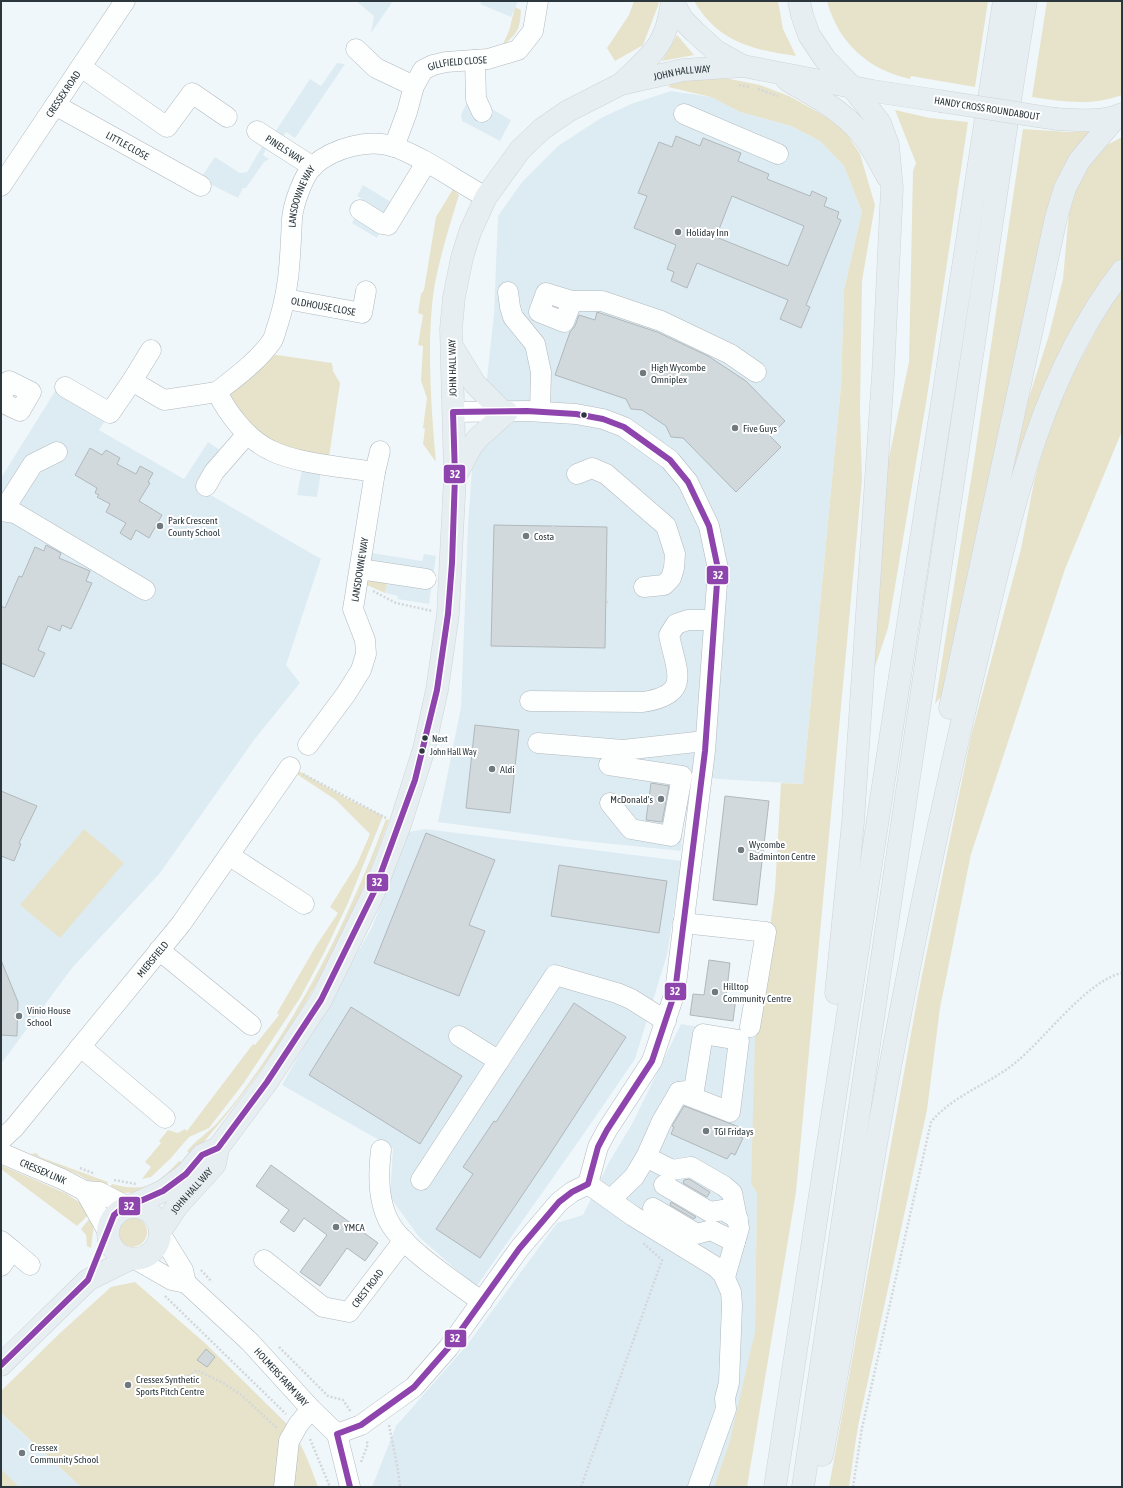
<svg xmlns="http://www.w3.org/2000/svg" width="1123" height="1488" font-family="'Asap Condensed',sans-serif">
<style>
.built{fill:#ddecf3}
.green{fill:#e7e3ca}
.building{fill:#d1d9dd;stroke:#b0b8bc;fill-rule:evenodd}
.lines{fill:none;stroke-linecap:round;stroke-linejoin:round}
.minor-casing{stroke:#b1b9be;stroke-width:21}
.highway-casing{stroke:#cfd4d6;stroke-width:23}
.path{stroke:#d3d7d9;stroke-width:2.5;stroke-dasharray:2 2;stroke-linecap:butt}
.minor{stroke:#fdfefe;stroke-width:20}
.highway{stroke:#e6eef2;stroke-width:22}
.highway-bridge-casing{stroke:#cfd4d6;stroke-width:23;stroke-linecap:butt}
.highway-bridge{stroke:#e6eef2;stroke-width:22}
.bus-1-casing{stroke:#fff;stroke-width:9}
.bus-1{stroke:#8e44ad;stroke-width:6}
.poi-dot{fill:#707a7e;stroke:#fff;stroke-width:1.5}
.bus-dot{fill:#2b373c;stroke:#fff;stroke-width:1.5}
.labels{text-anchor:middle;stroke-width:4;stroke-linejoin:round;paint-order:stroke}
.bus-label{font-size:9px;fill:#2b373c;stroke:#fff;text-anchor:start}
.street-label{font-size:10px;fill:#2b373c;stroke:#fff}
.poi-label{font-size:10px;fill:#2b373c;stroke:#fff;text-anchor:start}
.line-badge{stroke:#fff;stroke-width:1.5}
.badge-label{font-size:11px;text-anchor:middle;font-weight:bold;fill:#fff}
</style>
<rect width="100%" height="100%" fill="#f0f7fa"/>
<path class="built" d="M 356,1 L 393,1 L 371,33 L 374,16 Z
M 482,1 L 518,1 L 511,17 L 480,4 Z
M 337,63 L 345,64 L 295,138 L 286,132 L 283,137 L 275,132 L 310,79 L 321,86 Z
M 486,69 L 480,79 L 485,105 L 511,120 L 500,141 L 462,121 L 461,115 L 473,89 L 471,70 Z
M 671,91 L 711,97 L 740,112 L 791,126 L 820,141 L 844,166 L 862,212 L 844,290 L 841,386 L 803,784 L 718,779 L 686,774 L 681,851 L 574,840 L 438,822 L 461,707 L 468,524 L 472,469 L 487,378 L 494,314 L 498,216 L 522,182 L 558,146 L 601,118 L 631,104 Z
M 265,142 L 268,145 L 263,155 L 269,159 L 264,162 L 246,188 L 243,188 L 238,198 L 200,179 L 215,157 L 240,173 L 247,172 Z
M 363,185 L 396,205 L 377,238 L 352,223 L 357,213 L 355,211 L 362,199 L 357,196 Z
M 64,377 L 113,409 L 99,430 L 184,479 L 208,442 L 223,452 L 207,493 L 321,559 L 286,665 L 300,683 L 254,740 L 160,873 L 72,968 L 1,1064 L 1,517 L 14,502 L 1,494 L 1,478 Z
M 302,469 L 321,471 L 317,497 L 297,495 Z
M 372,553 L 422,561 L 424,554 L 436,556 L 429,604 L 397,599 L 398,596 L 385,593 L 388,579 L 369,575 Z
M 425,829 L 682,861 L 667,955 L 635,1059 L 585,1132 L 476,1287 L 419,1237 L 390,1197 L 393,1148 L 282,1085 L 372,927 L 409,832 Z
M 681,1024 L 757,1036 L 751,1184 L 757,1193 L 755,1335 L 731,1437 L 714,1487 L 372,1487 L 396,1426 L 467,1345 L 557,1223 L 583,1215 L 609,1162 L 632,1124 Z
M 1,1413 L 6,1418 L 81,1487 L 1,1487 Z"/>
<path class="green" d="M 634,1 L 658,1 L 659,3 L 643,45 L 615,61 L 607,48 L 629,15 Z
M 694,1 L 778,1 L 783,29 L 796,56 C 753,50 718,42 694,1 Z
M 827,1 L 988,1 L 975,87 L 911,76 L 910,79 C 869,70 838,43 827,1 Z
M 1047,1 L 1122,1 L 1122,95 C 1091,106 1064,102 1032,97 Z
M 515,7 L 521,10 C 520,30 517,34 502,46 L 509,31 Z
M 677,35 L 694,55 L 662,61 Z
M 725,78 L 760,85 L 789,96 L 841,125 L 860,154 L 875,205 L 862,281 L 860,409 L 862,480 L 796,1192 L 747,1487 L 714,1487 L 730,1440 L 755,1332 L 757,1193 L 751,1184 L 755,1037 L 775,890 L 781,783 L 803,784 L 841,386 L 844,290 L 862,212 L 844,166 L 820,141 L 791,126 L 740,112 L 711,97 L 668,87 L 676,79 Z
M 895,110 L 930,118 L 968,122 L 927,397 L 888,628 L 868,688 L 887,467 L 909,362 L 913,171 L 916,163 Z
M 1023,129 L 1068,132 L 1091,131 L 1071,154 L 947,689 L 935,704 L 974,461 Z
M 1122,137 L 1122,258 L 1087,307 L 1014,486 L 1008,485 L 1024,413 L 1049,335 L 1063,279 L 1069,212 L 1075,184 L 1098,150 Z
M 453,189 L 459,195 C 450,224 441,253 435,283 C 426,336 431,408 436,462 L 423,444 L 425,429 L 423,428 L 427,398 L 421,381 L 423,346 L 418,345 L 423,315 L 418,313 L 421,294 L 424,290 L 436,217 Z
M 1122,290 L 1122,431 L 1065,569 L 971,854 L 940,1008 L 927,1110 L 858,1426 L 849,1487 L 829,1487 L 918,995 L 971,736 L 1021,549 L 1034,482 L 1048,431 L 1073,374 L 1108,309 Z
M 270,354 L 332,363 L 333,371 L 340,383 L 329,457 L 288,452 L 250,429 L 230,397 L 234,388 Z
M 369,575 L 388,579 L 385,593 L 367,585 Z
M 297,770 L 344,797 L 383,816 L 348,903 L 325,951 L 300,998 L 271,1042 L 243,1084 L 209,1128 L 189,1137 L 170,1159 L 151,1177 L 142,1179 L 151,1167 L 145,1162 L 161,1143 L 159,1141 L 168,1130 L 178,1133 L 185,1129 L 187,1131 L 253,1044 L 255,1045 L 279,1015 L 277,1013 L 316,946 L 338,913 L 330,907 L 357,864 L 370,834 L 336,800 L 298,775 L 296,772 Z
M 386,819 L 389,820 C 375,857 362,894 345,930 C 304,1014 250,1091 188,1160 L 184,1158 L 189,1153 L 187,1151 C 197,1139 208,1133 218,1122 C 236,1103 252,1079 267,1057 C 317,982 355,903 386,819 Z
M 84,829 L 124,863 L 60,938 L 20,905 Z
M 36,1153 L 40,1157 L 108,1182 L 105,1190 L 79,1175 L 31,1154 Z
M 179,1161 L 184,1163 C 167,1181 149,1193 124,1193 C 119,1193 114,1193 109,1190 L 112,1184 C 145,1193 157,1185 179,1161 Z
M 1,1165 L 67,1194 L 82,1204 L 89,1214 L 77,1226 L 1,1169 Z
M117 1232a15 15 0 1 1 30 0a15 15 0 1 1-30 0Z
M 90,1218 L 94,1224 L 91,1248 L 87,1246 L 86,1235 L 81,1229 Z
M 135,1282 L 206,1344 L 287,1424 C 302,1442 310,1465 318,1487 L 81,1487 L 1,1413 L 1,1391 L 59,1334 L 111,1287 Z
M 1,1469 L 19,1487 L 1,1487 Z"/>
<path class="building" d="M 676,136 L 700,146 L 703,138 L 741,153 L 738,161 L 769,174 L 767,179 L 810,196 L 812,191 L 827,198 L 824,206 L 839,212 L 837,218 L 841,220 L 806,305 L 810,307 L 801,328 L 780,319 L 788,300 L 697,263 L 687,288 L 671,281 L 674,272 L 667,269 L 676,245 L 634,228 L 647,196 L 638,193 L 659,142 L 672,147 ZM 732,196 L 804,226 L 788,266 L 716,237 Z
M 597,312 L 657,332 L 708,356 L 746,381 L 785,421 L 770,436 L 781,447 L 736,492 L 683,438 L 671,437 L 666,426 L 642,410 L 631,409 L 626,399 L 555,375 L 570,332 L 575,326 L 579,315 L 595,320 Z
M 90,448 L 102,455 L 106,450 L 120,458 L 117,464 L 136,474 L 140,466 L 153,473 L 148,482 L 150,483 L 139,501 L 162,515 L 149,538 L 136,530 L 131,540 L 120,533 L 126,523 L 106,512 L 110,504 L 97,497 L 99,495 L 95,493 L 97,488 L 75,475 Z
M 494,525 L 607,527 L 605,648 L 491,646 Z
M 46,545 L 61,553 L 59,558 L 90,571 L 86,581 L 92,583 L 71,629 L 62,625 L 60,631 L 48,626 L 38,650 L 45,653 L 34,677 L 1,663 L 1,606 L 5,608 L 19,576 L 22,577 L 35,547 L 44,551 Z
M 475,725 L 519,730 L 510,813 L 466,808 Z
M 651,783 L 669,786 L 662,822 L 646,820 Z
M 1,791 L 37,806 L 19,843 L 21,844 L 14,861 L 1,856 Z
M 725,796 L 769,801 L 757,905 L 713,900 Z
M 426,833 L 495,860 L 469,925 L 485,931 L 459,996 L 374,963 Z
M 559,865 L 667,881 L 659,933 L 551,916 Z
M 1,960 L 18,1002 L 17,1036 L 1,1035 Z
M 709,960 L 730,963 L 726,997 L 736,998 L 733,1021 L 690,1015 L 693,994 L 704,995 Z
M 574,1003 L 626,1037 L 548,1157 L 480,1258 L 436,1229 L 473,1174 L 463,1167 L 494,1121 L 496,1122 Z
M 351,1007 L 462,1076 L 420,1144 L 309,1075 Z
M 684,1106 L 742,1128 L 738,1136 L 743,1138 L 735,1155 L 731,1153 L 727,1159 L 671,1134 L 674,1127 L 672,1126 Z
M 271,1165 L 378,1243 L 365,1261 L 347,1248 L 320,1286 L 300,1272 L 327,1235 L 304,1218 L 294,1232 L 280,1222 L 289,1210 L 256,1186 Z
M 689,1179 L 710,1192 L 707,1197 L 683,1183 L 684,1180 Z
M 671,1202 L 696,1217 L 694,1219 L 670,1205 Z
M 206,1349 L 215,1357 L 207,1367 L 197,1360 Z"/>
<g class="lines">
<g class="minor-casing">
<g id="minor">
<path d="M 356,49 L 376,68 L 414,86"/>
<path d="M 475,60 L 476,99 L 482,112"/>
<path d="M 81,67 L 167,127 L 192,93 L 227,117"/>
<path id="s1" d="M 55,105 L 201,186"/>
<path d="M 684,114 L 778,154"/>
<path id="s2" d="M 257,131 L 313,167"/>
<path id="s3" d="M 394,147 L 407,112 L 414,86 L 423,70 L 433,65 L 446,62 L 488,59 L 518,50 L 533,31 L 538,1"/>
<path id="s4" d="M 1,186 L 125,1"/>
<path d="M 360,210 L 382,224 L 388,225 L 426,163"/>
<path d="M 508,292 L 510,307 L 513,317 L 535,344 L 541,372 L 540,411"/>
<path id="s5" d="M 286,299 L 362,313 L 366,291"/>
<path d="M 572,301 L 564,322 L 539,312 L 546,293 L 572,301 L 602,301 L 661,321 L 730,354 L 756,372"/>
<path d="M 151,350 L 132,381 L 164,400 L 217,392"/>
<path d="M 65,387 L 110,413 L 132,381"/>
<path d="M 1,398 L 9,381 L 31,392 L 20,411 L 1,402"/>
<path d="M 375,472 L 380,451"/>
<path d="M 577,474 L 592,468 L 606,474 L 666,526 L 675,554 L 674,568 L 671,578 L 664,585 L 644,587"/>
<path d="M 206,486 L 214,472 L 247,434"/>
<path d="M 1,509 L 10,500 L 33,464 L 57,452"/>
<path d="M 1,511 L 15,513 L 145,590"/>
<path d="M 360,569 L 426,579"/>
<path d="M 530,701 L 643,702 C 693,694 676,671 669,635 L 676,624 L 688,620 L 714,620"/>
<path d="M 538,743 L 623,750 L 705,741"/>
<path id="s6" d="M 308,745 L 346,694 L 361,670 L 366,654 L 365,640 L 353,609 L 375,472 C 345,467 297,464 270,450 C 247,439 228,414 217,392 C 236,377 258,361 272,341 C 275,336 276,329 278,324 C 290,287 290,257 292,219 C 293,205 303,176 313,166 C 333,148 369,138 395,147 C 427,159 456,181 486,197"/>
<path d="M 609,765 L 682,776 L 671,836 L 631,829 L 610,803"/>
<path d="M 230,856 L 304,904"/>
<path d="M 683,923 L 766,932 L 750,1027"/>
<path d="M 159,950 L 251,1025"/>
<path d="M 703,1034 L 739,1040 L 730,1112 L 679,1092 L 694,1090 Z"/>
<path d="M 459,1036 L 499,1061"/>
<path d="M 79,1048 L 88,1053 L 165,1118"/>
<path id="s7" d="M 1,1140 L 14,1128 L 181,924 L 290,767"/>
<path d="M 381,1150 C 378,1174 378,1204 391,1225 C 407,1251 457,1283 482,1302"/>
<path id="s8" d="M 1,1153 L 62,1179 L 85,1191 L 99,1192 L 128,1207"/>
<path d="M 646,1157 L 672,1170 L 691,1167 L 724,1186 L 732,1193 L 739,1228 L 725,1277"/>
<path d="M 421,1180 L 555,975 L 617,993 L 631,999 L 666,1021"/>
<path d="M 588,1184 L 633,1216 L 716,1267 L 723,1274 L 731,1292 L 732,1305 L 729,1383 L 725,1398 L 726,1409 L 698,1487"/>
<path d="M 664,1185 L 710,1212 L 723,1210 L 738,1219"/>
<path d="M 85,1191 L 107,1230"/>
<path d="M 611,1199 L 634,1177 L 646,1157 L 662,1121 L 679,1092"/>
<path d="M 653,1208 L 697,1234 L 711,1230 L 735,1242"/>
<path d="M 160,1233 L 183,1270 L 186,1283"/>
<path d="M 1,1241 L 12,1250 L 1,1266"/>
<path d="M 12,1250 L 30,1265"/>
<path id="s9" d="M 135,1259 L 172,1280 L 186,1283 L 250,1342 L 311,1409 L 337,1434 L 350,1487"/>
<path id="s10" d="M 264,1260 L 323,1307 L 349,1312 L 404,1240"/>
<path d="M 337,1434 L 361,1425 L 414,1387 L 449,1347 L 519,1249 L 559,1202 L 572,1192 L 588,1184 L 598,1147 L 607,1130 L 652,1061 L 675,992 L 705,751 L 718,569 L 709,526 L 688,482 L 670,460 L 624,427 L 603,419 L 576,414 L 527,411 L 453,412"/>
<path d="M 284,1487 L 289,1441 L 298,1425 L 311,1409"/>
</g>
</g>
<g class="highway-casing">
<g id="highway">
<path d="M 672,1 L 683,20 L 695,32 L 716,51 L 743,66 L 873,91 L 940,101"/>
<path d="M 799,1 L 802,15 L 809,35 L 825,59 L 852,87 L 880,123 L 888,145 L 892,188 L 883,375 L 853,822 L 836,993"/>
<path d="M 787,80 C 812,94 841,110 860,132 C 871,145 879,161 887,176"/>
<path d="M 621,84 C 653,53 666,47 672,1"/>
<path d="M 1056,119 C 1077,120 1102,123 1122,114"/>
<path d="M 453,348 L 475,384 L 503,412"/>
<path d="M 456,475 L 471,447 L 478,438 L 507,412"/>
<path d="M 950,708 L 1056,218 L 1065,188 L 1079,161 L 1116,117"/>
<path d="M 130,1206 L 163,1191 L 186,1174 L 202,1155 L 218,1148"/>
<circle cx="134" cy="1233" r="26"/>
<path id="s11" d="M 160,1232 L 177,1206 L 215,1164 L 218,1148 L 267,1082 L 321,1000 L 374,892 L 400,825 L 424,749 L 437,690 L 448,614 L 455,476 L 451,329 L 454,297 L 462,258 L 470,232 L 486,197 L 520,150 L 542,129 L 568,111 L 621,84 L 683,70 L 743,66"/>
<path d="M 1,1365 L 88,1280 L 130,1259"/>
<path d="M 822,1455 C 843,1348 859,1240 878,1133 C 906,977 938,821 975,667 C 1008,531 1034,385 1122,271"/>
<path d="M 775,1487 L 1004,1"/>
<path d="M 803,1487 L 1015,68 L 1026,1"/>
</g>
</g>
<path class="path" d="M 739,85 L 750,87
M 758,89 L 778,96
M 553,526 L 553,544
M 535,537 L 553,535
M 373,591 L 396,603 L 432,611
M 598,602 L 610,602
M 303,774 L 386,818
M 80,1168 L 95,1174
M 114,1180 L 136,1184
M 201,1270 L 212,1282
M 165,1296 L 286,1414
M 279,1347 L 328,1396 L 343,1400 L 351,1412
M 188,1376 L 197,1370 L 223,1383 L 240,1394 L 277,1428
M 389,1425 L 398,1470 L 400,1487
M 310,1439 L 330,1487
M 361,1462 L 368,1444 L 366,1440
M 581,1487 L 662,1260 L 642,1242
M 853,1487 L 862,1428 L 931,1122 C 953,1095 988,1085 1015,1063 C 1045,1039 1086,981 1122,973"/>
<use href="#minor" class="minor"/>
<use href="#highway" class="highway"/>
<g class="highway-bridge-casing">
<path id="highway-bridge" d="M 940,101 L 1056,119"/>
</g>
<use href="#highway-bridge" class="highway-bridge"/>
<g class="bus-1-casing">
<path id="bus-1" d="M 1,1365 L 88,1280 L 114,1215 L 120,1210 L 163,1191 L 186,1174 L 202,1155 L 218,1148 L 267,1082 L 321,1000 L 374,892 L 415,780 L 437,690 L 448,614 L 452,563 L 455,476 L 453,412 L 527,411 L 576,414 L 603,419 L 624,427 L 670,460 L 688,482 L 709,526 L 718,569 L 705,751 L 675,992 L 652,1061 L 607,1130 L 598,1147 L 588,1184 L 572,1192 L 559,1202 L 519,1249 L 449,1347 L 414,1387 L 361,1425 L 337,1434 L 350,1487"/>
</g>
<use href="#bus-1" class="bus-1"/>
</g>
<g class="poi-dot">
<circle cx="678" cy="232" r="4"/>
<circle cx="643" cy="373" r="4"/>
<circle cx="735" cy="428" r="4"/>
<circle cx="160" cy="526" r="4"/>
<circle cx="526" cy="536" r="4"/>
<circle cx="492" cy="769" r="4"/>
<circle cx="661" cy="799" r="4"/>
<circle cx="741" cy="850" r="4"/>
<circle cx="715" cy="992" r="4"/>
<circle cx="19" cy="1016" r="4"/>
<circle cx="706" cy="1131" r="4"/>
<circle cx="336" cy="1227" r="4"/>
<circle cx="128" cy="1385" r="4"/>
<circle cx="22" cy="1453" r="4"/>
</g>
<g class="bus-dot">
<circle cx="584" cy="415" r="3.5"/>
<circle cx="425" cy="738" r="3.5"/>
<circle cx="422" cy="751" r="3.5"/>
</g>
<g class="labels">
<g class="bus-label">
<text x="432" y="742">Next</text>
<text x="430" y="755">John Hall Way</text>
</g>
<g class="street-label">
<text dy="4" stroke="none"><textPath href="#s3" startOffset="118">GILLFIELD CLOSE</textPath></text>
<text dy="4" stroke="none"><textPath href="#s11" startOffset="1358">JOHN HALL WAY</textPath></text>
<text dy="4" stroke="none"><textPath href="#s4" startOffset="111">CRESSEX ROAD</textPath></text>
<text transform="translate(987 108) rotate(9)" y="4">HANDY CROSS ROUNDABOUT</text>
<text dy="4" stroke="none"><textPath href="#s1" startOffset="83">LITTLE CLOSE</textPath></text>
<text dy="4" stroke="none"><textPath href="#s2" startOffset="33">PINELS WAY</textPath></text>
<text dy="4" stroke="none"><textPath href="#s6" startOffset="706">LANSDOWNE WAY</textPath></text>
<text dy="4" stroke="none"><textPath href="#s5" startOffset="38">OLDHOUSE CLOSE</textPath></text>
<text transform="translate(452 368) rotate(-91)" y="4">JOHN HALL WAY</text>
<text dy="4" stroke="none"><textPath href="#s6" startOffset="196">LANSDOWNE WAY</textPath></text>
<text dy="4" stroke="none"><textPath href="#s7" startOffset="236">MIERSFIELD</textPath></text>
<text dy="4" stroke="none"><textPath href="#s8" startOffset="46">CRESSEX LINK</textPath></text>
<text dy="4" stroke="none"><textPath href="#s11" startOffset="52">JOHN HALL WAY</textPath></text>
<text dy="4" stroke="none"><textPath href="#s10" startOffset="132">CREST ROAD</textPath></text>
<text dy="4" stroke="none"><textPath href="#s9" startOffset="191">HOLMERS FARM WAY</textPath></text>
</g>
<g class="poi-label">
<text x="686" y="236">Holiday Inn</text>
<text x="651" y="371">High Wycombe<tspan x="651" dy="12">Omniplex</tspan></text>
<text x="743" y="432">Five Guys</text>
<text x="168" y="524">Park Crescent<tspan x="168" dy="12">County School</tspan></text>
<text x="534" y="540">Costa</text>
<text x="500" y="773">Aldi</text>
<text x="653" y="803" text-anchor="end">McDonald's</text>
<text x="749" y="848">Wycombe<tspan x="749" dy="12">Badminton Centre</tspan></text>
<text x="723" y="990">Hilltop<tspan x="723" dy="12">Community Centre</tspan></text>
<text x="27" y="1014">Vinio House<tspan x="27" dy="12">School</tspan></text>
<text x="714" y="1135">TGI Fridays</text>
<text x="344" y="1231">YMCA</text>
<text x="136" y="1383">Cressex Synthetic<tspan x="136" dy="12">Sports Pitch Centre</tspan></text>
<text x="30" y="1451">Cressex<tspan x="30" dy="12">Community School</tspan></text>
</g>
</g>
<g class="line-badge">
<rect x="443" y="464" width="23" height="20" rx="4" fill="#8e44ad"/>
<rect x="706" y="565" width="23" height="20" rx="4" fill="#8e44ad"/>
<rect x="366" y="873" width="23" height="19" rx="4" fill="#8e44ad"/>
<rect x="664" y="982" width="23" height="19" rx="4" fill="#8e44ad"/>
<rect x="118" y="1196" width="23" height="20" rx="4" fill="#8e44ad"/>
<rect x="444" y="1329" width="23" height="19" rx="4" fill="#8e44ad"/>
</g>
<g class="badge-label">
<text x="455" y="478">32</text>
<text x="718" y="579">32</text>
<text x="377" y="886">32</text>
<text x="675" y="995">32</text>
<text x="129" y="1210">32</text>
<text x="455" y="1342">32</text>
</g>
<rect width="1123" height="1488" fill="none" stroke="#2b373c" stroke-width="4"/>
</svg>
